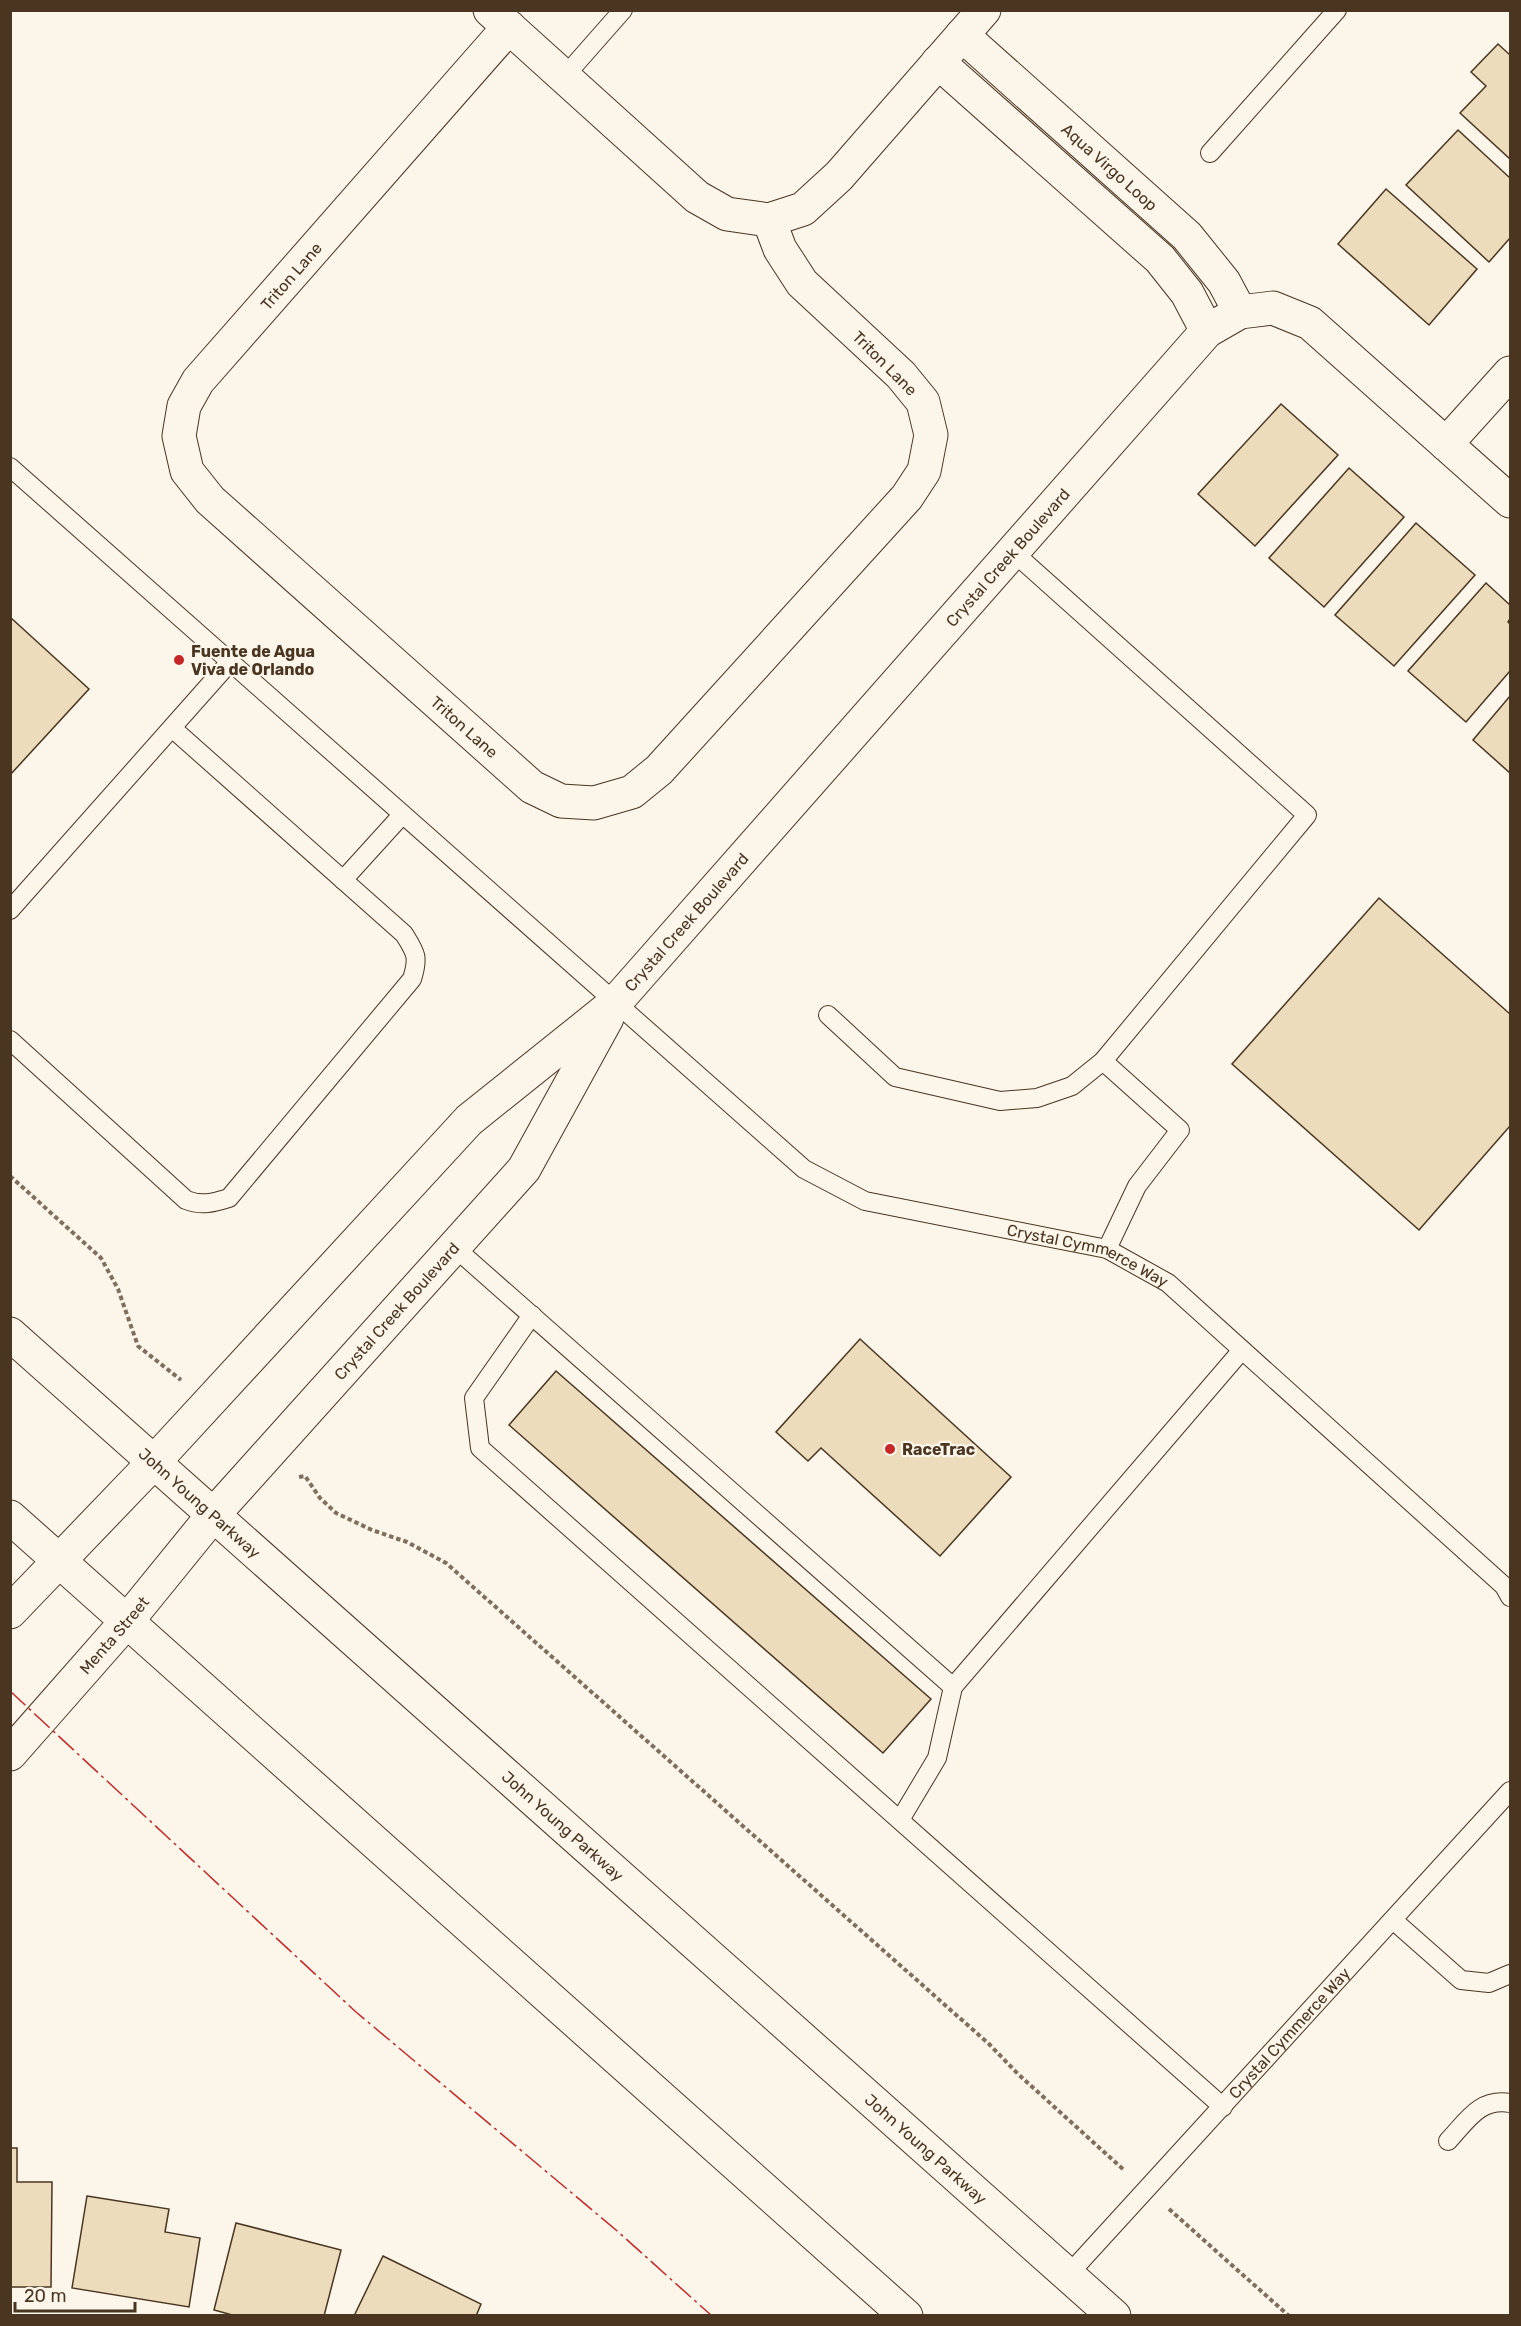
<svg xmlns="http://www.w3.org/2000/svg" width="1521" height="2326" font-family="Rubik,sans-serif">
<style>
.building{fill:#ecdcbc;stroke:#4a3520;stroke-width:1.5}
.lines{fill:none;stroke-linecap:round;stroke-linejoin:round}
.lane-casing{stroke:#4a3520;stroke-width:20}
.street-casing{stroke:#4a3520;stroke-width:35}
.secondary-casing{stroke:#4a3520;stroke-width:35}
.highway-casing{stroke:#4a3520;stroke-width:35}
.path{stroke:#7f6f5c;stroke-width:4;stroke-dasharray:4.5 3;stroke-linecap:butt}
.lane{stroke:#fbf6e9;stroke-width:18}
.street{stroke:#fbf6e9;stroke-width:33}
.secondary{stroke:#fbf6e9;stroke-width:33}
.highway{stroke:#fbf6e9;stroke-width:33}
.power{stroke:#c62828;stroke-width:1.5;stroke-dasharray:21 4.5 3 4.5;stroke-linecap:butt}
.poi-dot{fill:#c62828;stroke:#fbf6e9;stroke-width:2}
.labels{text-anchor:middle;stroke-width:4.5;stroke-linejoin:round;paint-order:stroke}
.street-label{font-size:16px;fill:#4a3520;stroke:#fbf6e9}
.poi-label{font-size:16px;font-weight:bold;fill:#4a3520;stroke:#fbf6e9;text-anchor:start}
</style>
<rect width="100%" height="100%" fill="#fbf6e9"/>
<path class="building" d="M 1498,44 L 1510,55 L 1510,159 L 1460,113 L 1486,86 L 1471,72 Z
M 1458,130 L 1510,178 L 1510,238 L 1489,262 L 1406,185 Z
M 1386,189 L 1477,269 L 1429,325 L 1338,244 Z
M 1281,404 L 1338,455 L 1255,546 L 1198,494 Z
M 1349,468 L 1404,517 L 1324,607 L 1269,558 Z
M 1416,523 L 1475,575 L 1394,666 L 1335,615 Z
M 1486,583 L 1510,605 L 1510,619 L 1508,622 L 1510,624 L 1510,671 L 1466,722 L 1408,671 Z
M 10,617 L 89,689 L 10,775 Z
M 1510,696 L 1510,773 L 1473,740 Z
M 1379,898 L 1510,1014 L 1510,1126 L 1419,1230 L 1232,1064 Z
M 860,1339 L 1011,1477 L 940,1556 L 821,1448 L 808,1461 L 776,1432 Z
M 556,1371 L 931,1699 L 883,1753 L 509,1425 Z
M 10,2148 L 17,2148 L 17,2182 L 52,2182 L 51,2287 L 10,2287 Z
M 87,2196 L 169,2209 L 165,2232 L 200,2238 L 189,2307 L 72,2288 Z
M 236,2223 L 341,2250 L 324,2316 L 236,2316 L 214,2310 Z
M 383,2256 L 481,2304 L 476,2316 L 354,2316 Z"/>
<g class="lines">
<g class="lane-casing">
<g id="lane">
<path d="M 564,77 L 623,10"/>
<path d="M 1210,153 L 1337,10"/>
<path id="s1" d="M 10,467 L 804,1169 L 865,1201 L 1107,1249 L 1168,1283 L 1504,1586 L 1510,1597"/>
<path d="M 343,880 L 402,815"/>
<path d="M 10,910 L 230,662"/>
<path d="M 828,1015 L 895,1077 L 1000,1101 L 1037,1098 L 1072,1086 L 1103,1061 L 1307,815 L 1012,551"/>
<path d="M 10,1040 L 186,1200 C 202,1206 213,1203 229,1198 L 412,979 C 419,957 416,953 404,934 L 172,728"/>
<path d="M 1103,1061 L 1180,1130 L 1137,1186 L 1107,1249"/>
<path d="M 454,1247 L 953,1687"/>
<path d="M 532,1315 L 474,1398 L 480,1448 L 1223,2107"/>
<path d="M 900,1820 L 937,1758 L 953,1687 L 1242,1350"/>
<path d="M 1393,1920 L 1461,1980 L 1489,1983 L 1510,1974"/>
<path d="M 1448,2141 C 1467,2121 1479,2098 1510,2103"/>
<path id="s2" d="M 1068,2275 L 1510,1791"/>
</g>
</g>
<g class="street-casing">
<g id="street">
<path d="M 490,10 L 697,197 L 727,214 L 769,220 L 803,209 L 839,176 L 984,10"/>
<path id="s3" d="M 509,27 L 198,381 L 184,406 L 179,436 L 187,471 L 210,500 L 532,787 L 561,801 L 594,803 L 632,792 L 659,770 L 907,497 L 924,471 L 931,435 L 923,402 L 901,375 L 802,283 L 780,249 L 769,220"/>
<path id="s4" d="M 962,35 L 1187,236 L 1224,282 L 1240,312"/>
<path d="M 938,62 L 1160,259 L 1187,293 L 1207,331"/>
<path d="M 1446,444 L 1510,373"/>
<path id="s5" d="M 154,1462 L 469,1120 L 615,1003 L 1207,331 L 1240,312 L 1273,308 L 1310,323 L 1510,501"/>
<path id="s6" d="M 214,1514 L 524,1169 L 607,1018"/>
</g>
</g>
<g class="secondary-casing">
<g id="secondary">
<path d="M 10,1612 L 154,1462"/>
<path id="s7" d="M 10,1754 L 127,1621 L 214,1514"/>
</g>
</g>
<g class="highway-casing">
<g id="highway">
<path id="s8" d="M 10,1334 L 1114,2316"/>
<path d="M 10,1517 L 906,2316"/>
</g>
</g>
<path class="path" d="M 10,1176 L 101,1258 L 118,1289 L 138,1346 L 181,1380
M 299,1477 L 305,1476 L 320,1498 L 336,1513 L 372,1530 L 407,1542 L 446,1563 L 989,2044 L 1018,2074 L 1125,2171
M 1169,2209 L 1289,2316"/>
<use href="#lane" class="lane"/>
<use href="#street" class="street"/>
<use href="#secondary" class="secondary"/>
<use href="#highway" class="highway"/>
<path class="power" d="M 10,1691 L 356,2012 L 616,2230 L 712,2316"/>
</g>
<g class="poi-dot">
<circle cx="179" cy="660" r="6"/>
<circle cx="890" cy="1449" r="6"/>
</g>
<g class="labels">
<g class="street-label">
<text dy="6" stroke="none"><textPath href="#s4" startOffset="198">Aqua Virgo Loop</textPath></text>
<text transform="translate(291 276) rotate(-49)" y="6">Triton Lane</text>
<text transform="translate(885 363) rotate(45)" y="6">Triton Lane</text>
<text dy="6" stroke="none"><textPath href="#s5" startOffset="1246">Crystal Creek Boulevard</textPath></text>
<text dy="6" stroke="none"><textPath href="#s3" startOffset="944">Triton Lane</textPath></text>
<text dy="6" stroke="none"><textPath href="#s5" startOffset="760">Crystal Creek Boulevard</textPath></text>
<text dy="6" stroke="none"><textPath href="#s1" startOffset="1359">Crystal Cymmerce Way</textPath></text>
<text dy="6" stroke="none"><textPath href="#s6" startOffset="273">Crystal Creek Boulevard</textPath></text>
<text dy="6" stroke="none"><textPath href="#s8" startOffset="254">John Young Parkway</textPath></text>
<text dy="6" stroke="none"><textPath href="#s7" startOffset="158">Menta Street</textPath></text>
<text dy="6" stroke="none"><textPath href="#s8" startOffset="740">John Young Parkway</textPath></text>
<text dy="6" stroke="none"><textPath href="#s2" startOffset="328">Crystal Cymmerce Way</textPath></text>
<text dy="6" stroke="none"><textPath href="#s8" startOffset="1226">John Young Parkway</textPath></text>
</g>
<g class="poi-label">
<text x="191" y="657">Fuente de Agua<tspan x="191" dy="18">Viva de Orlando</tspan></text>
<text x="902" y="1455">RaceTrac</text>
</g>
</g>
<rect width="1521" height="2326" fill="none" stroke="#4a3520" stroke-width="24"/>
<path d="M15 2302v9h120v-9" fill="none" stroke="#4a3520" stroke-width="3"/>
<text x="24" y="2302" font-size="18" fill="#4a3520" stroke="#fbf6e9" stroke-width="4.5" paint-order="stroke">20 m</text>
</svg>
